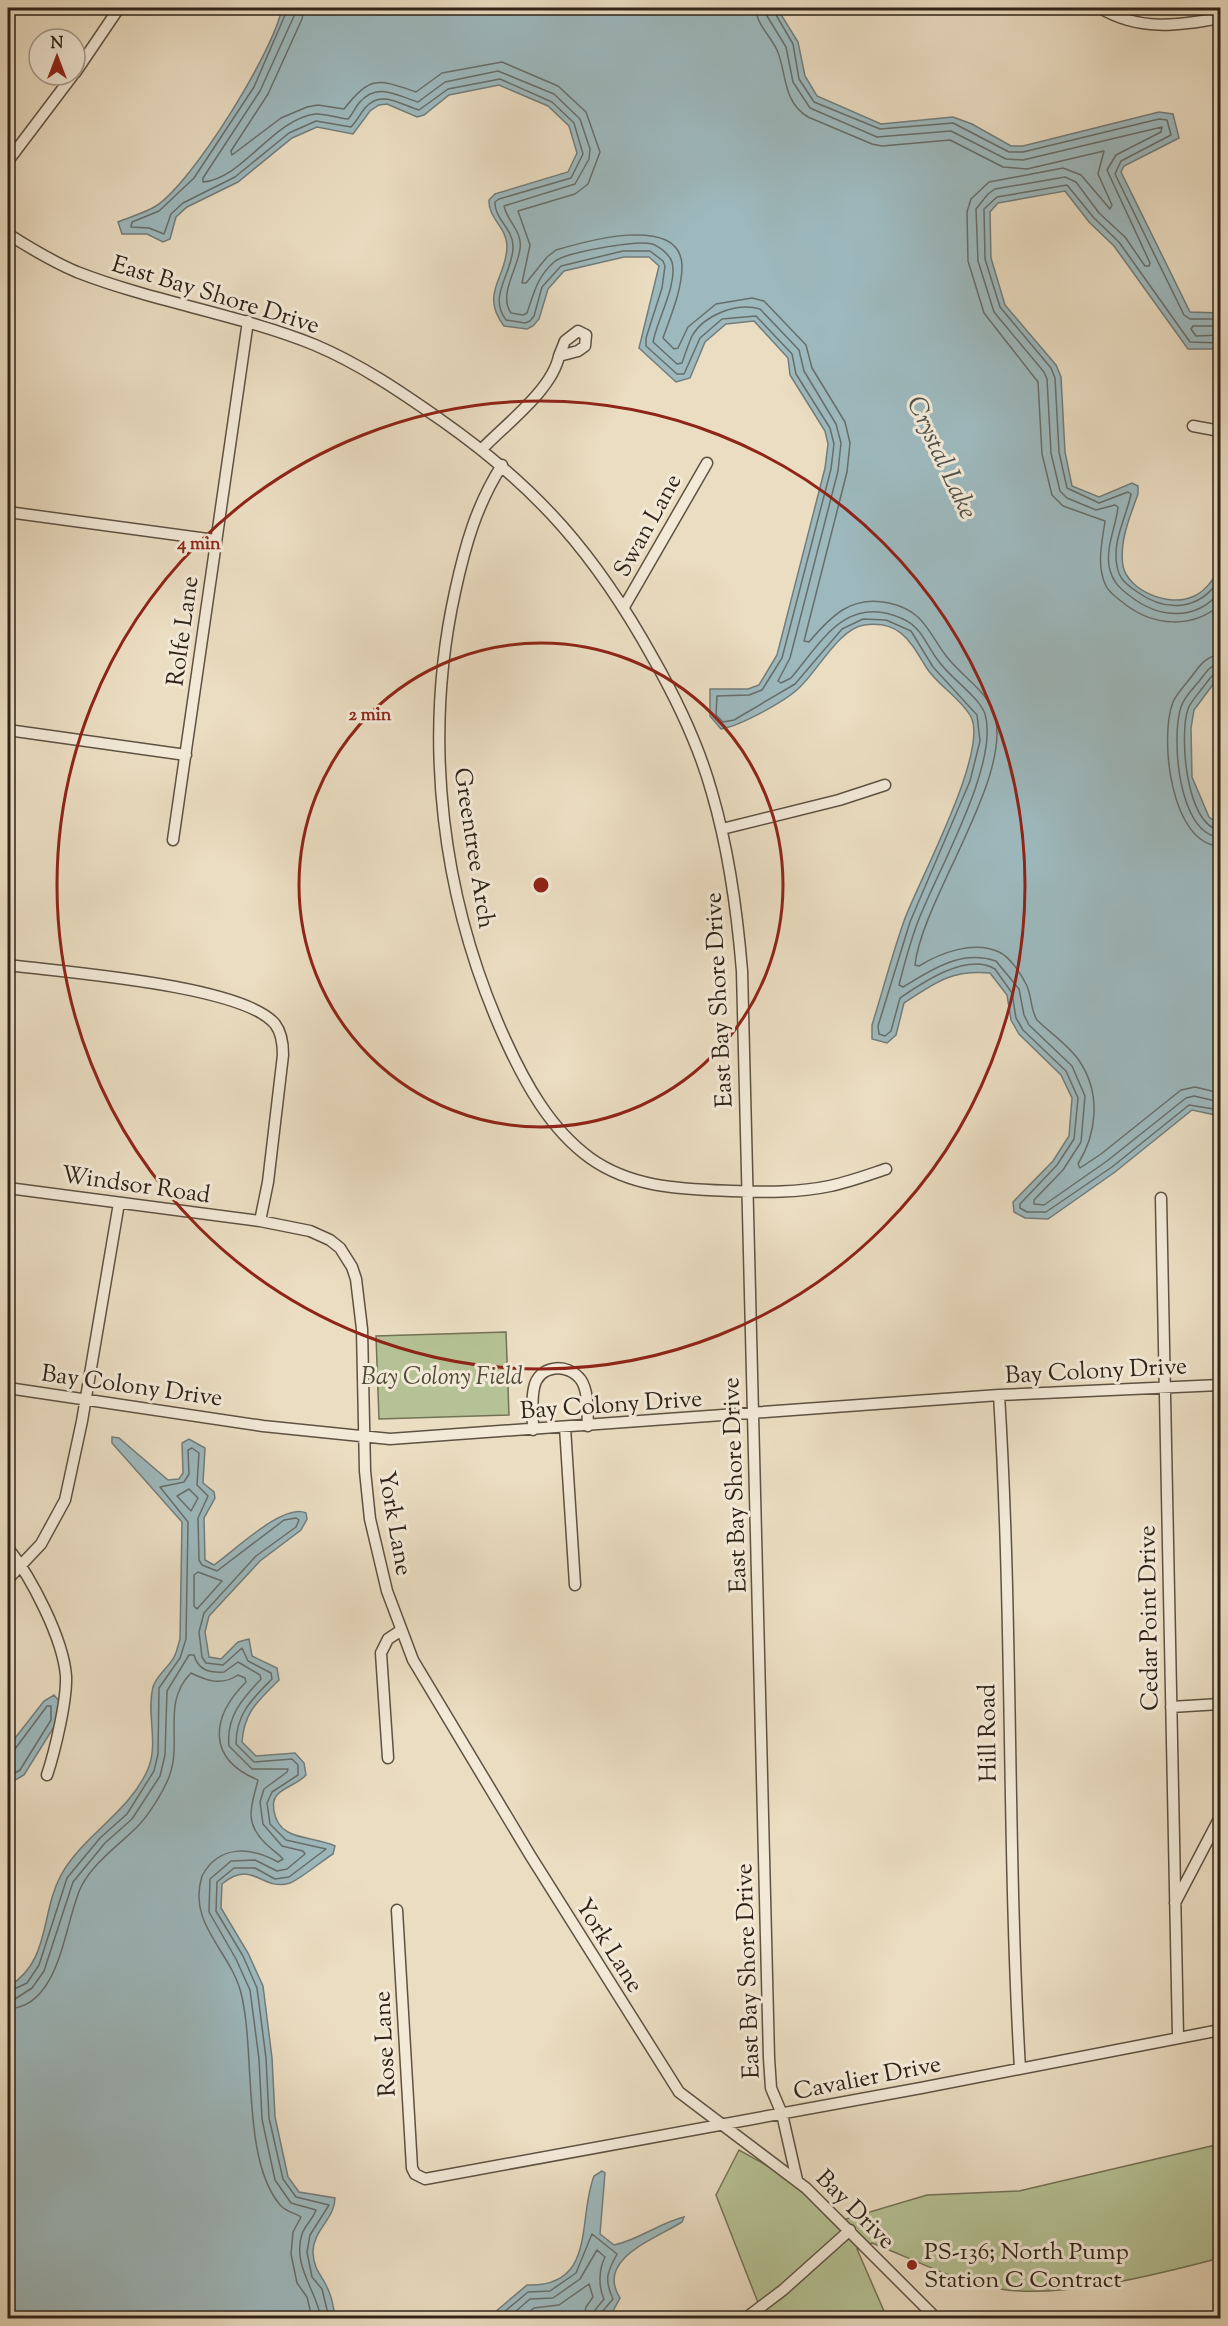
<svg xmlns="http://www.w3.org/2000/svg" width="1228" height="2326" font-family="'Sorts Mill Goudy',serif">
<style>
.green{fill:#b5c295;stroke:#727256;stroke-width:1.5}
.water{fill:#9db9be;stroke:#717d7c;stroke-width:1.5}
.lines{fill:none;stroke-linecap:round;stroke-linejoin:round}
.shore{stroke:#666e6b;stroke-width:1.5}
.minor-casing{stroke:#5e5242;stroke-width:13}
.minor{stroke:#f2e9d7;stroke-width:10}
.ring{fill:none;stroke:#8f2418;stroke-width:3}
.poi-dot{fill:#8f2418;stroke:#f2e9d7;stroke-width:2}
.labels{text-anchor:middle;stroke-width:6;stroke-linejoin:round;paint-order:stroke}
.street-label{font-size:24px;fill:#2f2318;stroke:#f2e9d7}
.park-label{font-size:24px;font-style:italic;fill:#504b37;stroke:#f2e9d7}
.poi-label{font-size:24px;fill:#2f2318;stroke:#f2e9d7;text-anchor:start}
.water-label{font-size:26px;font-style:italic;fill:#50504a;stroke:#f2e9d7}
.centre{fill:#8f2418;stroke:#f2e9d7;stroke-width:3}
.ring-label{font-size:18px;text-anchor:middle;font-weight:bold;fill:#8f2418;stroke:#f2e9d7;stroke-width:6;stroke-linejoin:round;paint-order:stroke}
</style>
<rect width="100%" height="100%" fill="#ebddc2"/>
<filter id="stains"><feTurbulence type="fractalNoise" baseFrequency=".00333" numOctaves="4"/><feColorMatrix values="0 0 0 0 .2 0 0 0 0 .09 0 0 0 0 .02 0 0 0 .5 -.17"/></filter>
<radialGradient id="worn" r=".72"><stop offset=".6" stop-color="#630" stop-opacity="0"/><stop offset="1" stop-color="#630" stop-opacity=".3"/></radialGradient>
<path class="green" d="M 506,1332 L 509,1415 L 379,1419 L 376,1336 Z
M 1220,2144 L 1220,2258 C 1159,2274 1063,2299 1000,2289 C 956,2282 913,2259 872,2243 L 857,2249 L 887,2318 L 764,2318 L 716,2195 L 739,2150 L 789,2178 L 833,2223 L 927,2195 L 1019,2191 Z"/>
<path class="water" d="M 282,8 L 777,8 L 798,42 L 805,76 L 817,96 L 881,124 L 953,117 L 972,124 L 1011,146 L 1023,146 L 1159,112 L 1173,114 L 1179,138 L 1124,166 L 1121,172 L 1190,312 L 1220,313 L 1220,349 L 1188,349 L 1114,246 L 1089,222 L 1065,191 L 998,203 L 990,212 L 991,258 L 1005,305 L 1056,365 L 1061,377 L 1065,452 L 1072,486 L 1099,497 L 1132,483 L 1138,486 L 1138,494 C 1130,516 1119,542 1123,566 C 1128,591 1169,607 1192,597 C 1205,592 1213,580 1220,568 L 1220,675 L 1194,710 L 1191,728 L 1192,777 L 1209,817 L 1220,825 L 1220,1116 L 1192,1110 L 1115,1172 L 1048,1219 L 1025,1218 L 1014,1212 L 1013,1202 L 1053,1161 L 1069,1136 L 1072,1098 L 1061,1075 L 1019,1034 L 1011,1020 L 1007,995 L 990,973 C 951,970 936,982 904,1003 L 896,1035 L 887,1043 L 872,1039 L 872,1025 C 883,990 892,955 904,921 C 918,882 989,752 971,717 C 962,699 937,685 926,667 C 910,641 900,620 864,625 C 839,629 818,670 800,687 C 786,701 740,726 721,729 L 710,716 L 710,689 L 748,689 L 759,685 L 777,655 L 825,468 L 828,444 L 825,431 L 790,375 L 788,358 L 754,321 L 726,324 L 705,342 L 690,378 L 676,382 L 639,348 L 659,266 L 649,257 L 624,257 L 564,271 L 548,289 L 539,319 L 533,326 L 527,329 L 504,326 C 479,293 507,278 507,246 C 507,228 488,218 489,200 L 495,194 L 568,172 L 577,153 L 569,126 L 548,106 L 499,85 L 449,95 L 424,115 L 417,117 L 387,104 L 379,105 L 370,111 L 353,134 L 317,127 L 292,138 L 238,182 L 187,207 L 176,217 L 170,239 L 163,242 L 147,234 L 122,234 L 118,222 C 129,217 145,213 156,206 C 193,182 274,51 282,8 Z
M 112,1437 L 119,1438 L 168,1480 L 179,1479 L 183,1473 L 182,1443 L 189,1439 L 205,1448 L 203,1483 L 214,1492 L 215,1498 L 204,1518 L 205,1560 L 214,1565 C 233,1552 284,1502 306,1513 L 307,1519 L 301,1530 L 260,1561 L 209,1616 L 205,1632 L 209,1657 L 221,1659 L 238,1642 L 249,1639 L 252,1656 L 277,1668 L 279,1680 C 258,1701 244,1712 242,1742 L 256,1756 L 295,1753 L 304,1763 L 306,1775 C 299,1783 287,1786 279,1793 C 273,1798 273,1804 274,1811 C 279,1842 312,1835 335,1846 L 333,1854 C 323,1860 299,1880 290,1883 C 261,1892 253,1858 222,1884 L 221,1908 L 248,1953 L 263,1986 L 272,2058 L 275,2117 L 288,2177 L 299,2192 L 335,2198 C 335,2219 312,2231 313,2253 C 314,2270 321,2274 327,2287 C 331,2295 334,2309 335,2318 L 8,2318 L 8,1987 C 51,1961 40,1914 61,1875 C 83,1835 129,1813 148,1769 C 159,1743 146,1713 153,1687 C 156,1676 169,1667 174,1657 C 177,1652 178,1645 180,1639 L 182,1522 L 112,1443 Z
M 54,1695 L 59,1701 L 57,1722 L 24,1775 L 8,1784 L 8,1747 L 44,1701 Z
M 602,2171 L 605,2173 L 600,2234 L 614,2245 C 639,2240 659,2223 684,2217 L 682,2222 C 655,2239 595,2259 620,2298 L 613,2311 L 603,2318 L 488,2318 L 527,2285 C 597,2287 577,2220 594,2176 Z"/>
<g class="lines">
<path class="shore" d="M 288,8 L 254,87 L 194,178 L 159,211 L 132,222 L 131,227 L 149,228 L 164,234 L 171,214 L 183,203 L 235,177 L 289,133 L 316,121 L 351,127 C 357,121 360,114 365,108 C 381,89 401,105 419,110 L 448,89 L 500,79 L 552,102 L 574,123 L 583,154 L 571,178 L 499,199 L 495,202 C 494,218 513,229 513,246 C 514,272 487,295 506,320 L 525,323 L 530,321 L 534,316 L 542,287 L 561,266 L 623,251 L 650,251 L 663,261 L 665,266 L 662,288 L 646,338 L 646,346 L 677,374 L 684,374 L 700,338 L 722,319 L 756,316 L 792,354 L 796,374 L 830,428 L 834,444 L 831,469 L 782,658 L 762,690 L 749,695 L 717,696 L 716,715 L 723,722 L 734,720 L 795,684 L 842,629 L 863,619 L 886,620 L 911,631 L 933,667 L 977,715 L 980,741 L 970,781 L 910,922 L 878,1026 L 879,1034 L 885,1036 L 891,1031 L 900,998 C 922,983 967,952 995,969 L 1012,993 L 1016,1018 L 1023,1030 L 1066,1071 L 1078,1098 L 1074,1139 L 1057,1165 L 1020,1204 L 1020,1208 L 1027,1212 L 1046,1212 L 1112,1167 L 1189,1105 L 1220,1110
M 295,8 L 294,16 L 260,91 L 203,178 L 203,182 C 244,178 272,120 315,114 C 325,113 337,118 348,119 C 352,115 355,108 359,103 C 377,81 398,96 418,102 L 445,82 L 498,71 L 554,94 L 580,119 L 590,149 L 589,159 L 575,184 L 504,206 C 507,221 523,232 520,249 C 518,268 498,295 511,313 L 523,315 L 527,313 C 534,293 537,277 554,262 C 565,252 638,240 652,244 C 659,246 670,255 672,262 C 678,284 657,320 653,342 L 677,364 L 682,363 C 685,354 688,345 692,336 C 704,315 737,302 760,309 L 799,350 L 804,371 L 836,424 L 841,443 L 838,471 L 790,658 L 778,681 L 781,683 L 791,678 C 822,641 847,593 903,619 C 923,628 926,646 940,663 C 950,677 980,698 985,714 C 1000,764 936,873 917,924 C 910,943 904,965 899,985 L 903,987 C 931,970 961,949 996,961 L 1019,989 L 1024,1015 L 1029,1025 L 1072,1066 L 1085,1096 L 1081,1142 L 1063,1170 L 1034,1200 L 1034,1204 L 1044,1205 L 1107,1161 L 1186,1098 L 1194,1096 L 1220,1102
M 304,8 L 302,19 L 268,94 L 231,151 L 232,155 L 281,118 L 307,107 L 318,105 L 344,109 C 371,75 378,79 416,92 L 442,73 L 502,62 L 558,86 L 586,112 L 600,152 L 588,184 L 575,194 L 518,211 L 530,245 L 522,283 L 526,283 L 547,257 L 556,250 C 583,242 681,213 682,266 C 682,290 671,315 663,338 L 674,349 L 678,348 L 688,327 L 716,304 L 752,298 L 764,301 L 806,345 L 812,368 L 845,422 L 850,443 L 847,472 L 804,641 L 809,642 C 831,616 851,595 889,603 C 925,611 928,633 947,657 C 960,674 983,689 992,708 C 1020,768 922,898 915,965 L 919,966 C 940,953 974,940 999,952 C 1010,957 1021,974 1026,984 C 1032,995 1030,1009 1037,1020 C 1050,1033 1070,1046 1080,1062 C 1101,1094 1097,1133 1078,1164 L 1080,1168 L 1101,1154 L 1181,1090 L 1195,1087 L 1220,1093
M 756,8 C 756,24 770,35 777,50 C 787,73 782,101 808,117 L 872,144 L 882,146 L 950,140 L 1003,167 L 1027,169 L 1104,151 L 1098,174 L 1112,205 L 1110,209 L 1081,175 L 1063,168 L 989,182 L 971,199 L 967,212 L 968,261 L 984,313 L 1038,382 L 1042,454 L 1052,495 L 1063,506 L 1105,521 C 1102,543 1096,565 1106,586 C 1110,594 1119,599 1126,605 C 1154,626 1192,629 1220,605
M 765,8 L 767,16 L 786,47 L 793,82 L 810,108 L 877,137 L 951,131 L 1006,159 L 1023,160 L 1162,127 L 1161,132 L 1116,155 L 1107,170 L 1150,263 L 1149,266 L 1145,266 L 1125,237 L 1099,213 L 1076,182 L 1065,177 L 995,189 L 988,194 L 976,209 L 978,261 L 994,312 L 1044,372 L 1047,379 L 1051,453 L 1060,491 L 1067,498 L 1096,510 L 1115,505 L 1118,507 C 1116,527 1106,545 1109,566 C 1112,581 1119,588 1130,596 C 1158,618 1195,622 1220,592
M 772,8 L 793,44 L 799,79 L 814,102 L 880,129 L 953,123 L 1009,152 L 1023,152 L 1159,119 L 1167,120 L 1171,135 L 1121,161 L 1115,174 L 1184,315 L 1190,319 L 1220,319
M 1220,326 L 1193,326 L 1191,329 L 1196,336 L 1220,335
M 1220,343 L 1190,342 L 1119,242 L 1094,218 L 1067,185 L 997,197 L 984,209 L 985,259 L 1000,307 L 1051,368 L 1055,378 L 1059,452 L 1067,488 L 1099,503 L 1128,492 L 1131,494 C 1126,518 1112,541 1117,566 C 1119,579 1126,584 1136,591 C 1166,613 1199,611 1220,579
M 1220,655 C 1206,656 1200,665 1192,676 C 1186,684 1177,693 1173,702 C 1159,738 1171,845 1220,846
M 1220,664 C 1210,665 1206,672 1200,680 C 1194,688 1184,697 1181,707 C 1171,737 1178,835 1220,837
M 1220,672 C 1212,673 1209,680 1204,686 C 1199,693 1191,701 1188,709 C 1179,735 1186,826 1220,830
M 189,1489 L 198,1498 L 191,1511 L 177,1496 Z
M 198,1572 L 222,1581 L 197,1609 L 194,1606 L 194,1575 Z
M 8,1751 L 15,1749 L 47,1706 L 51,1706 L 51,1720 L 20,1770 L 8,1777
M 8,1992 L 27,1983 L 39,1965 L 67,1878 L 100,1838 L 127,1814 L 154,1771 L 158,1754 L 159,1688 L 180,1658 L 186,1639 L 188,1522 L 160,1487 L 184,1482 L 189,1474 L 188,1450 L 192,1448 L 199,1453 L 197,1485 L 208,1496 L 198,1518 L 199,1560 L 202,1565 L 217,1571 L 284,1520 L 296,1518 L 299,1520 L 296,1527 L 256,1556 L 204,1613 L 199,1632 L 202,1657 L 206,1663 L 223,1665 L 242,1648 L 248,1661 L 271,1673 L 272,1679 C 252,1699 236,1714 236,1744 L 254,1762 L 292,1759 L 298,1765 L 298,1775 L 272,1792 L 267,1803 L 270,1824 L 286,1840 L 326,1849 L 289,1877 L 275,1879 L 255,1868 L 234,1868 L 217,1882 L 216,1911 L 243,1956 L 257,1988 L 266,2058 L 269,2118 L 283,2179 L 296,2197 L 329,2205 L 310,2235 L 307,2252 L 312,2277 L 322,2289 L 329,2318
M 8,2000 L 15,1999 L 32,1988 L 44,1971 L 73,1882 L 105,1843 L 132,1819 L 160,1776 L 165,1755 L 167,1691 L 189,1655 L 194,1655 C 198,1670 209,1673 224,1672 L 238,1662 L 260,1675 L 261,1679 C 242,1699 226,1717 229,1746 L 252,1769 L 288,1769 L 287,1772 L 264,1789 L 260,1802 L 263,1824 L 282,1846 L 303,1851 L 305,1854 L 287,1869 L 277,1871 L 255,1860 L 231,1861 L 210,1879 L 209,1912 L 236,1959 L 250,1990 L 259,2059 L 262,2119 L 275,2180 L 291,2203 L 316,2210 C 313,2219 305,2225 302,2234 C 292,2265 316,2290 321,2318
M 8,2009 C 61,2007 64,1923 81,1887 C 93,1863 119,1845 137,1827 C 149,1815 163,1792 169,1777 C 183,1741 161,1703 191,1673 C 207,1681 222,1686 238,1675 L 245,1678 L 246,1682 C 210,1718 207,1759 258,1780 C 252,1805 243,1821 265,1843 C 271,1849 279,1854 283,1859 L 278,1862 C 251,1847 219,1844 202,1876 C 187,1924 230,1950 241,1993 C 256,2052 241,2161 281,2206 C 287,2212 295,2213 301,2217 L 293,2232 L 291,2254 L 297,2283 L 307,2297 L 312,2318
M 497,2318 L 528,2292 L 550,2291 L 576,2273 L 592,2234 L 617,2254 C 607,2272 604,2280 613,2299 L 601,2313 L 600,2318
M 508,2318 L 530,2299 L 553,2298 L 580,2279 L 597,2250 L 605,2257 C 599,2269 598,2286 604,2299 L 595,2310 L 593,2318
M 521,2318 L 534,2308 L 559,2305 L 589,2284 L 593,2297 L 586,2307 L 584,2318"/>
<g class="minor-casing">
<path id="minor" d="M 1100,8 C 1139,31 1177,26 1220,18
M 75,73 L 119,8
M 8,161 L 73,75
M 8,234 C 30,248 53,262 77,272 C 154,302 238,314 315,345 C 360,364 401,392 441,420 C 538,488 596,555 653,658 C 677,700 699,746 712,793 C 729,851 737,910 742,971 L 769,2058 L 771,2088 L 782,2114 L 797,2180
M 578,331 L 586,335 L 585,346 L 578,351 L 559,356 L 565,341 Z
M 1193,426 L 1220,431
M 482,449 C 506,424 552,390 559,356
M 502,465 C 476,506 465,546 455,592 C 422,742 442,900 505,1039 C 525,1083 550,1129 590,1158 C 632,1188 681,1189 731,1191 C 765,1192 797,1193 830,1186 C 849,1182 868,1175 886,1169
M 8,512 L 215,540
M 624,607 L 707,463
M 8,730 L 186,755
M 722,829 L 839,800 L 885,785
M 173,840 L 248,321
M 8,965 C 62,972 243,985 275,1024 C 282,1033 283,1044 283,1055 L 268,1182 L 260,1221
M 8,1188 L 260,1221 L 310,1231 L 330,1240 L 340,1248 L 352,1267 L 356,1279 L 362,1329 L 365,1471 L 370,1519 L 387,1591 L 413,1660 L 530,1855 L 679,2092 L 806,2188 L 936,2318
M 1161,1198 L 1178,2037
M 8,1388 L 263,1426 L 390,1439 L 999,1395 L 1220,1385
M 999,1395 C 1013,1620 1007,1845 1020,2069
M 565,1427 L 575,1585
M 533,1430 C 533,1417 531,1401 534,1388 C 538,1365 568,1362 581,1380 C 589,1392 587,1412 588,1426
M 8,1548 C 31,1577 63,1638 66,1676 C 67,1700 55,1751 47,1775
M 8,1579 L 41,1544 L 65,1500 L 82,1421 L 119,1203
M 1171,1707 L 1220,1704
M 388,1758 L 381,1653 L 388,1639 L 400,1631
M 1175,1903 L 1220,1817
M 397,1910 L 412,2168 L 415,2174 L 425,2179 L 921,2088 L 1220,2030
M 746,2318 L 783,2290 L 850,2230"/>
</g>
<use href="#minor" class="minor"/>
</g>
<g class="ring">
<circle cx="541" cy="885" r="242"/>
<circle cx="541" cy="885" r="484"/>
</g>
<circle class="poi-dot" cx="912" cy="2265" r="6"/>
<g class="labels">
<g class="street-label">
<text transform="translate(216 294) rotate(17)" y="8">East Bay Shore Drive</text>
<text transform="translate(647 525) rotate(-61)" y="8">Swan Lane</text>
<text transform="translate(182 631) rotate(-82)" y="8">Rolfe Lane</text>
<text transform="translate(475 848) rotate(81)" y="8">Greentree Arch</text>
<text transform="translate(718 1000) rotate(-93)" y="8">East Bay Shore Drive</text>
<text transform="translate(136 1184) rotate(8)" y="8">Windsor Road</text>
<text transform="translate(1096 1370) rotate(-3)" y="8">Bay Colony Drive</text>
<text transform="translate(132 1385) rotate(8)" y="8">Bay Colony Drive</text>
<text transform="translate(611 1404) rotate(-4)" y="8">Bay Colony Drive</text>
<text transform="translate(734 1485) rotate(-92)" y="8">East Bay Shore Drive</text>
<text transform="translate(396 1523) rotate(80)" y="8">York Lane</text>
<text transform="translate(1148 1618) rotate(-91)" y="8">Cedar Point Drive</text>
<text transform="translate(987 1733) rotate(-91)" y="8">Hill Road</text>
<text transform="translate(610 1945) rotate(58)" y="8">York Lane</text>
<text transform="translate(747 1971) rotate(-92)" y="8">East Bay Shore Drive</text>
<text transform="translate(384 2044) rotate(-93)" y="8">Rose Lane</text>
<text transform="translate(867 2077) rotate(-11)" y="8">Cavalier Drive</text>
<text transform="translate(856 2209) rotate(45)" y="8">Bay Drive</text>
</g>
<g class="park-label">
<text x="442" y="1384">Bay Colony Field</text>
</g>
<g class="poi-label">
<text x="924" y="2259">PS-136; North Pump<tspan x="924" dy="28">Station C Contract</tspan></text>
</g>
<g class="water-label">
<text transform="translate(943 457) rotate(65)" y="9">Crystal Lake</text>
</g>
</g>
<circle cx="541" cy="885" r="9" class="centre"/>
<g class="ring-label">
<text x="199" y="549">4 min</text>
<text x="370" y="720">2 min</text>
</g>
<rect width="1228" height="2326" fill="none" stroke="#ebddc2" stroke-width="30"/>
<rect x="9" y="9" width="1210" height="2308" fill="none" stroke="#2f2318" stroke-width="3"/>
<rect x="15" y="15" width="1198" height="2296" fill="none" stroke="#2f2318" stroke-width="1.5"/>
<g transform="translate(57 57)"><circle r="28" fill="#f2e9d7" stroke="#a49a8b" stroke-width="1.5"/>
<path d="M0-4.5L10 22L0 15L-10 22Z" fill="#8f2418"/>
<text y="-9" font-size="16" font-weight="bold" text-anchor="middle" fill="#2f2318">N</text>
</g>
<rect width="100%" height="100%" filter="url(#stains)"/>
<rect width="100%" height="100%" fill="url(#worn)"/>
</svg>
